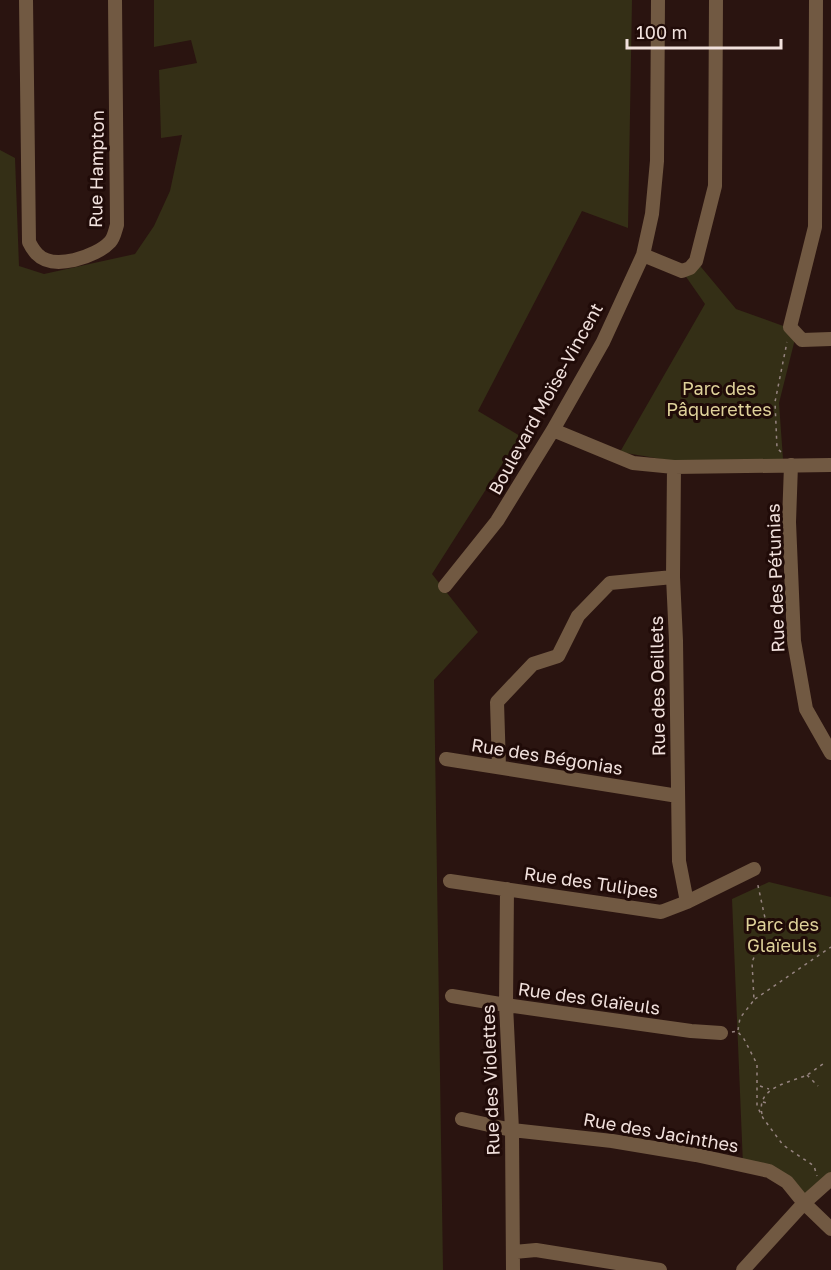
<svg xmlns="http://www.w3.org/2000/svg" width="831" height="1270" font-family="'Golos Text',sans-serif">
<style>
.green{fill:#342f16}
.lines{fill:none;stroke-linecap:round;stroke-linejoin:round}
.path{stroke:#968480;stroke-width:1.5;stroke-dasharray:3 4.5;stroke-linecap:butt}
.minor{stroke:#715942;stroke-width:14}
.labels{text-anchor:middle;stroke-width:6;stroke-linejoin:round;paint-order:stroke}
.street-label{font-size:18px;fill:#f1e1dd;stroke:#200b08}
.park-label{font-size:18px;fill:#dfd29a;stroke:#200b08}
</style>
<rect width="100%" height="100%" fill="#2a1410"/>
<path class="green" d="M 154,0 L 632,0 L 628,228 L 582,211 L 478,411 L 520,436 L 432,574 L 478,632 L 434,680 L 443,1270 L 0,1270 L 0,150 L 15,158 L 19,266 L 44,274 L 135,254 L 154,226 L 170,191 L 182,135 L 161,138 L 159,70 L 197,63 L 191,40 L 154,47 Z
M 696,261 L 736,309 L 786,327 L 795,339 L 779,403 L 783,459 L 673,461 L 620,452 L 705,304 L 682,271 Z
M 769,882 L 831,897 L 831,1179 L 804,1203 L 787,1182 L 743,1165 L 732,899 Z"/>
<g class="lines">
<path class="path" d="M 781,452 L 777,448 L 775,402 L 787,342
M 755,999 L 831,947
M 738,1030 L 740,1018 L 754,1000 L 752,962 L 762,939 L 765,918 L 757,881
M 732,1032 L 737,1031 L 744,1039 L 757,1064 L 757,1106 L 763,1118 L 783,1145 L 814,1166 L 817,1176
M 807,1075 L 818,1086
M 760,1086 L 769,1089
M 763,1102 L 770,1104
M 762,1114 C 756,1087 789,1083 807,1075 C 812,1072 817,1068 823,1064"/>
<path class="minor" d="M 26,0 L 29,242 C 31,246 34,251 37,254 C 53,271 96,257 110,242 C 114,238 115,231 117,225 L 115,0
M 816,0 L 815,227 L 790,327 L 802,340 L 831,339
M 643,255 L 682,271 L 690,268 L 696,261 L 715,186 L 716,0
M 553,430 L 633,463 L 674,467 L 831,465
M 791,465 L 789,522 L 794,641 L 806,709 L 831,753
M 674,467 L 673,577 L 676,641 L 679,861 L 687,902
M 445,586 L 497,521 L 553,430 L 603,342 L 643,255 L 652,214 L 657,161 L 658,0
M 446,759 L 678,796
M 499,767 L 497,702 L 533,664 L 558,656 L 578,616 L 610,583 L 673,577
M 450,881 L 661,912 L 687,902 L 754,869
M 507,889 L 506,1005 L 512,1130 L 513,1270
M 452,996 L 506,1005 L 691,1031 L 721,1033
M 462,1119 L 512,1130 L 612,1141 L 696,1155 L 769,1171 L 787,1182 L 804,1203 L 831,1229
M 514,1252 L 536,1250 L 660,1270
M 743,1270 L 804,1203 L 831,1179"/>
</g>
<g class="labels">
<g class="street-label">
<text transform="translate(97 169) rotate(-89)" y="6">Rue Hampton</text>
<text transform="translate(546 399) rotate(-61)" y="6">Boulevard Moïse-Vincent</text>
<text transform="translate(776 578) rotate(-92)" y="6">Rue des Pétunias</text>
<text transform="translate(658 686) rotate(-91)" y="6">Rue des Oeillets</text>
<text transform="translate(547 757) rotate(9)" y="6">Rue des Bégonias</text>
<text transform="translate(591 883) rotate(8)" y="6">Rue des Tulipes</text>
<text transform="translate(589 999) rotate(8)" y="6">Rue des Glaïeuls</text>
<text transform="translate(491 1080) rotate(-92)" y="6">Rue des Violettes</text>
<text transform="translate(661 1133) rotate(10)" y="6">Rue des Jacinthes</text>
</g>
<g class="park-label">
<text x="719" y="395">Parc des<tspan x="719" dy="21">Pâquerettes</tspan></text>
<text x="782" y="931">Parc des<tspan x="782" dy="21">Glaïeuls</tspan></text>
</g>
</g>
<path d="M627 39v9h154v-9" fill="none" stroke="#f1e1dd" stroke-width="3"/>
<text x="636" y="39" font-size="18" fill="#f1e1dd" stroke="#200b08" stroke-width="4.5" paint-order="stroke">100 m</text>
</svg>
